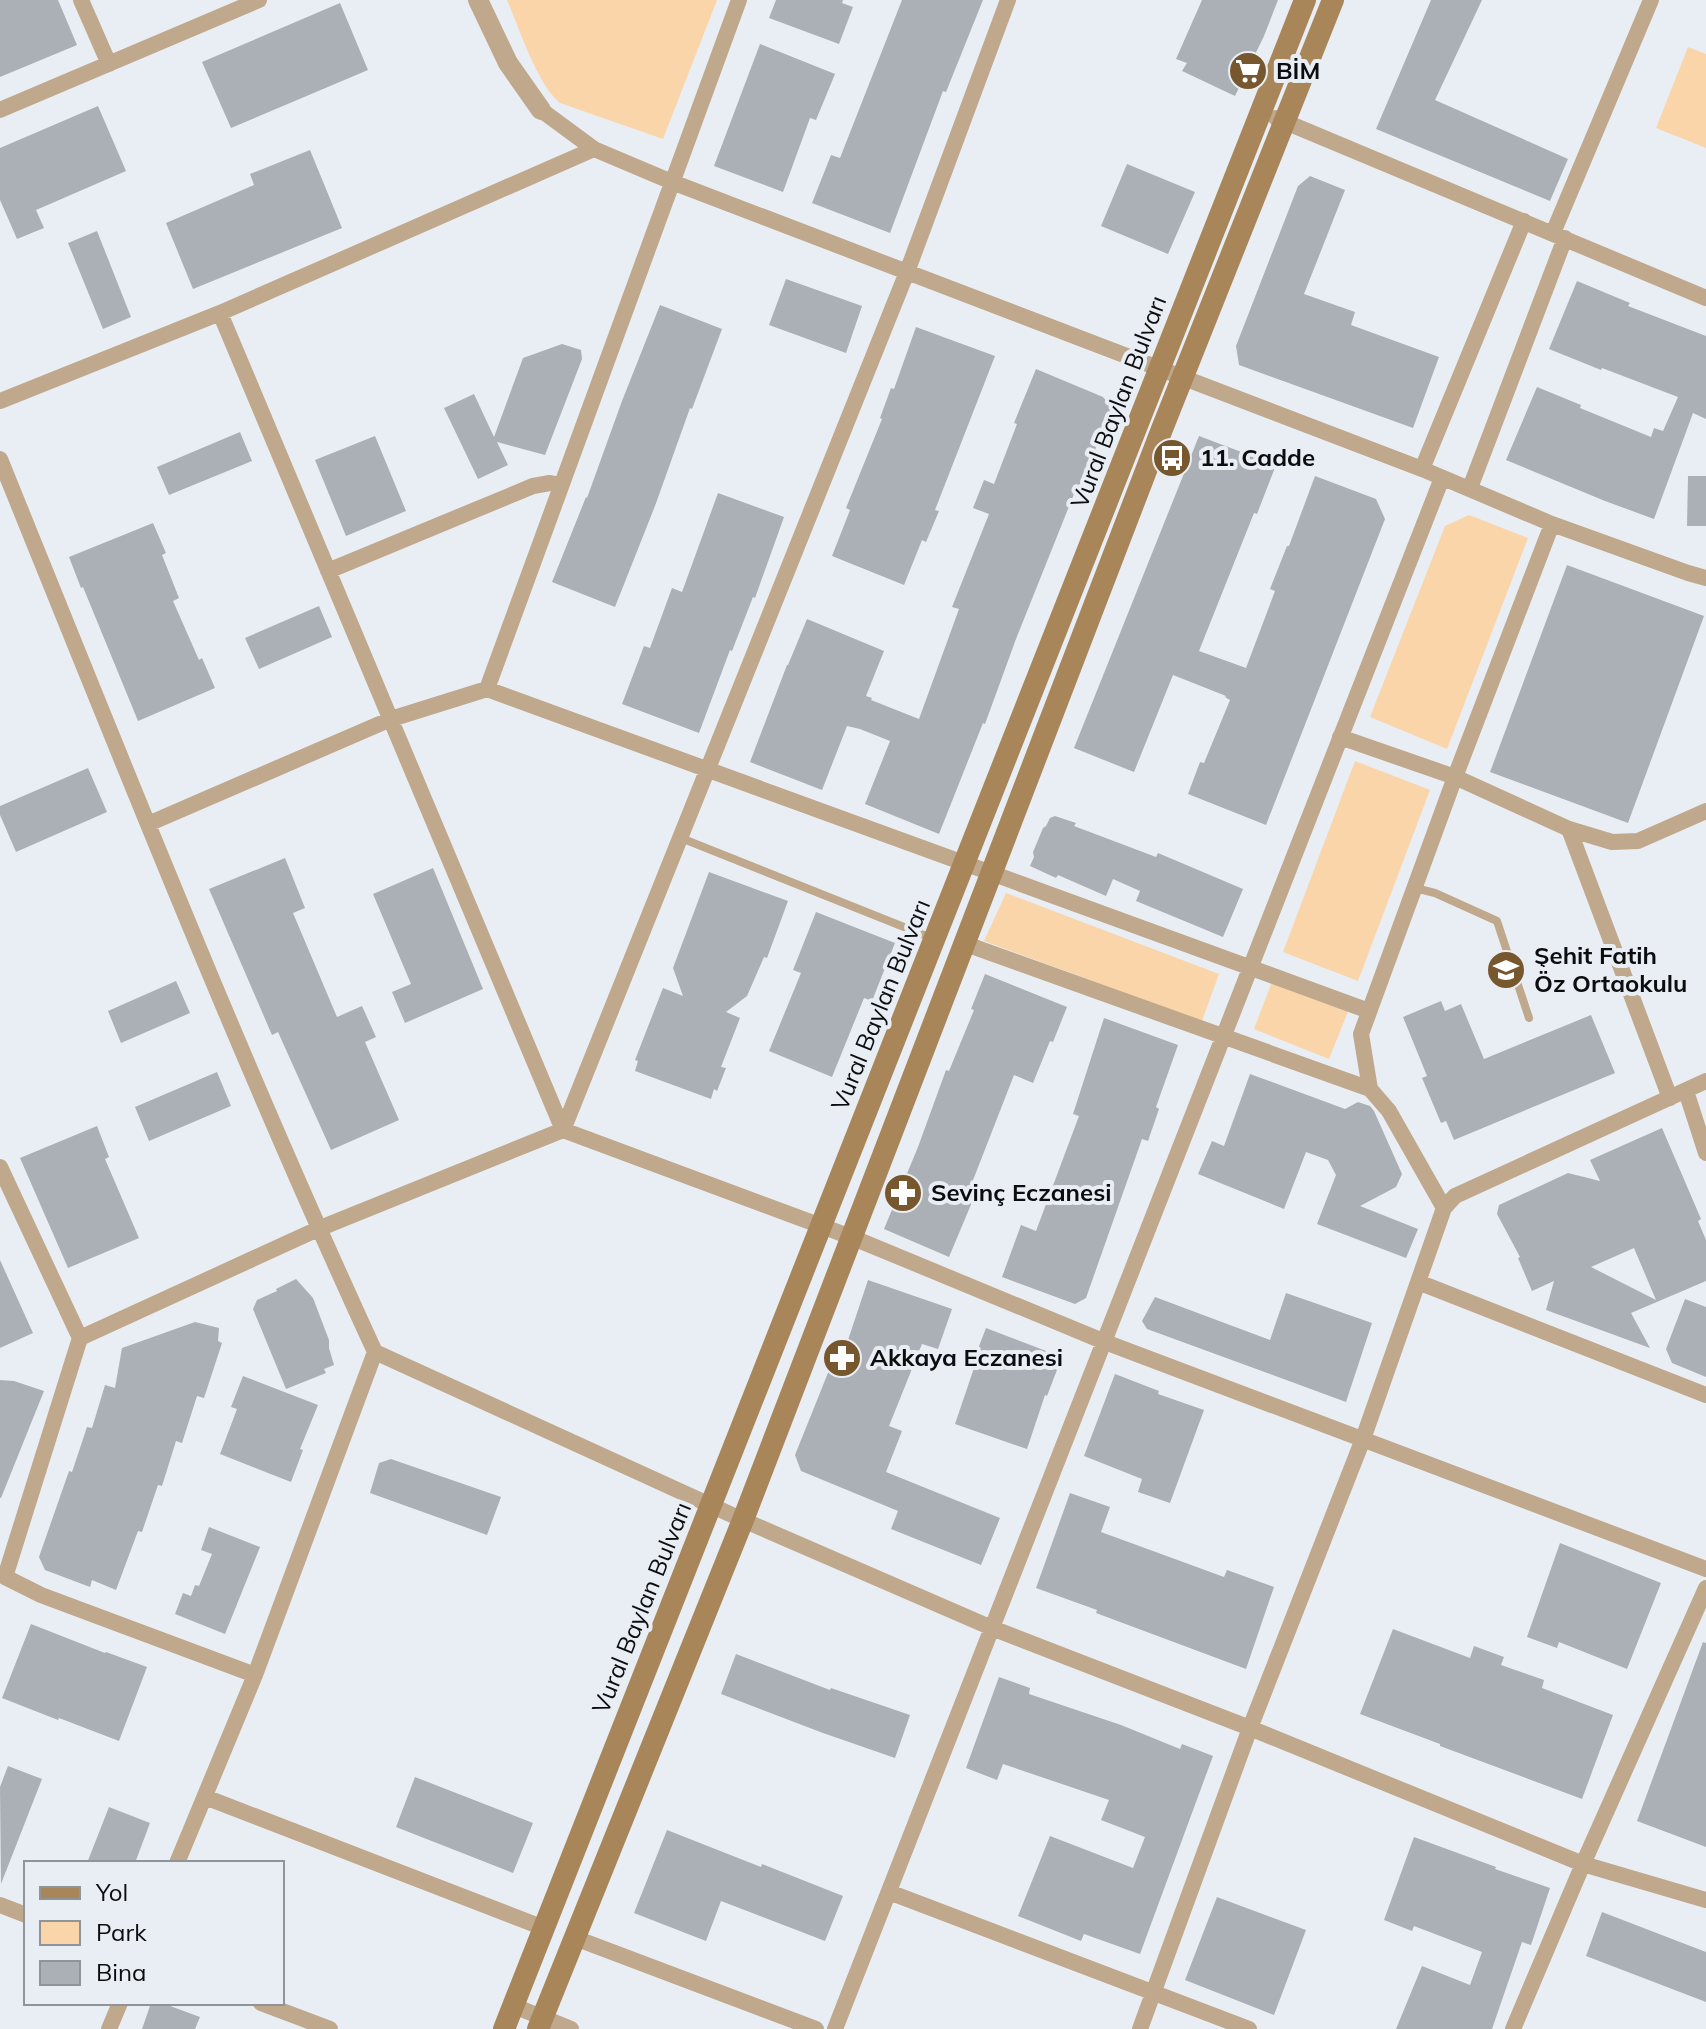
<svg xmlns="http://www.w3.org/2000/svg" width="1706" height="2029" font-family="Mulish,sans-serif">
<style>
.green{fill:#f9d5a9}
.building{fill:#abb0b6;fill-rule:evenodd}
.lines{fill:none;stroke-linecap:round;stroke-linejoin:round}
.service{stroke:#bfa88b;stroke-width:8}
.minor{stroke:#bfa88b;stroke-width:16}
.tertiary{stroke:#bfa88b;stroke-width:20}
.secondary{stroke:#a8865a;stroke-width:22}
.labels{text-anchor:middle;stroke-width:8;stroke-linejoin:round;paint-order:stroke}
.poi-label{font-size:24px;font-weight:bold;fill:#0b0d0f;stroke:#e9eef4;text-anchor:start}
.street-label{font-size:24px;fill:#0b0d0f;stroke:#e9eef4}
</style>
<rect width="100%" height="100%" fill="#e9eef4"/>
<path class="green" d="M 507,0 L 717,0 L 663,139 L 560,103 C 538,86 519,28 507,0 Z
M 1688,47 L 1706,54 L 1706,148 L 1656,128 Z
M 1469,515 L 1528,538 L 1447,749 L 1370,717 L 1445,526 Z
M 1355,761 L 1430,790 L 1358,981 L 1283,952 Z
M 1006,893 L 1219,974 L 1202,1021 L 984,941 Z
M 1273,979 L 1349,1009 L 1329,1059 L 1254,1029 Z"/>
<path class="building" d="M 0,0 L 58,0 L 77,45 L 0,77 Z
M 776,0 L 843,0 L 842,3 L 853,7 L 839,44 L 769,18 Z
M 902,0 L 983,0 L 946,92 L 943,91 L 890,233 L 812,203 L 831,155 L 840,158 Z
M 1202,0 L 1278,0 L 1264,36 L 1235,96 L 1182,71 L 1187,63 L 1176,59 Z
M 1431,0 L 1482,0 L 1435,100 L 1568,159 L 1550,201 L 1376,129 Z
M 340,3 L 368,70 L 231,128 L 202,62 Z
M 760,44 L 835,74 L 816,120 L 810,118 L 783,192 L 714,166 Z
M 98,106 L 126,171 L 36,210 L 44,228 L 17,239 L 0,200 L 0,148 Z
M 310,150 L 342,228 L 193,289 L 166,223 L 254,185 L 250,174 Z
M 1127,164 L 1195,192 L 1168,254 L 1101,226 Z
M 1310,176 L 1345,190 L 1304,294 L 1355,312 L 1351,325 L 1439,357 L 1413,428 L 1239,365 L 1236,346 L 1298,186 Z
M 97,231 L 131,317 L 103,329 L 68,243 Z
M 786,279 L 862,306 L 846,353 L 769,325 Z
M 1577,281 L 1630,303 L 1628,306 L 1706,336 L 1706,419 L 1693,413 L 1654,519 L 1605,501 L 1506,460 L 1537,387 L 1581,405 L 1580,408 L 1651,437 L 1654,428 L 1663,431 L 1678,397 L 1602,368 L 1601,370 L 1549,349 Z
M 660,305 L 722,329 L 692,409 L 690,408 L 655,506 L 615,607 L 552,582 L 586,497 L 587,498 L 622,401 Z
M 916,327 L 995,356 L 935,510 L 939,511 L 926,542 L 922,540 L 904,585 L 832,556 L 850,510 L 846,508 L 882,419 L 880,418 L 891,388 L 894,389 Z
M 562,344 L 581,350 L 582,359 L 545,455 L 497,442 L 508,465 L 478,479 L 444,408 L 474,394 L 494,437 L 523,358 Z
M 1036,369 L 1103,397 L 1112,408 L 1077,495 L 1074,494 L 1016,639 L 985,724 L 983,723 L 939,834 L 865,804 L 890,741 L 860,729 L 847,726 L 822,790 L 750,762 L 787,665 L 788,665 L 807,619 L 884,651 L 866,696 L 872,698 L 871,700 L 919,719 L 959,609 L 952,607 L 989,514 L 973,508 L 984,480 L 994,484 L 1017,424 L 1014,423 Z
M 240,432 L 252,461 L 169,495 L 157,467 Z
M 375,436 L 406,511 L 346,536 L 315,460 Z
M 1199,436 L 1276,465 L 1257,514 L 1254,513 L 1199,651 L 1246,668 L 1275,591 L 1270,589 L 1287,546 L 1289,546 L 1315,476 L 1376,499 L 1385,519 L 1266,825 L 1188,794 L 1200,762 L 1204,763 L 1230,700 L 1225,697 L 1226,696 L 1173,675 L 1134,772 L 1074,748 Z
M 1688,476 L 1706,476 L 1706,526 L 1687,526 Z
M 718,493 L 784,517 L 755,598 L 753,597 L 732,651 L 730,650 L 699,733 L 622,704 L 644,646 L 650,648 L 672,588 L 682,592 Z
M 153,523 L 166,553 L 162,555 L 179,598 L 173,601 L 199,660 L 202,658 L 215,688 L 138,721 L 83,587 L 81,588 L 69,557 Z
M 1567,565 L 1704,616 L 1628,823 L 1490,772 Z
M 319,606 L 332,637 L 259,669 L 245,638 Z
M 88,768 L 107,812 L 16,852 L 0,815 L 0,806 Z
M 1055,816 L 1076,823 L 1074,826 L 1156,857 L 1158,853 L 1243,889 L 1223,937 L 1136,901 L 1140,891 L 1113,879 L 1106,896 L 1058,875 L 1056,878 L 1030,866 L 1034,857 L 1033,852 L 1043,828 L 1046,826 L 1050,818 Z
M 285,858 L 305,908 L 293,913 L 337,1017 L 362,1006 L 376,1037 L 365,1042 L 399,1120 L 331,1150 L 278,1032 L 272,1035 L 209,889 Z
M 433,868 L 483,989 L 405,1023 L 392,992 L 411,984 L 373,894 Z
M 709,872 L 788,901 L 767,958 L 764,957 L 747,996 L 726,1012 L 740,1018 L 721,1067 L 726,1068 L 717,1091 L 714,1089 L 711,1099 L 635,1071 L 638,1061 L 635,1060 L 663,988 L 683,996 L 673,968 Z
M 816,912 L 895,943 L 872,1001 L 864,998 L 832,1077 L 769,1051 L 801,973 L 793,970 Z
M 985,974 L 1067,1007 L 1053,1042 L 1050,1041 L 1033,1083 L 1014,1075 L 968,1193 L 975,1195 L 949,1257 L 884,1229 L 918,1147 L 946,1070 L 949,1071 L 974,1010 L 971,1009 Z
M 176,981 L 190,1013 L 121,1043 L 108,1011 Z
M 1441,1001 L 1445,1011 L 1461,1004 L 1484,1059 L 1591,1015 L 1615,1073 L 1454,1140 L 1446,1121 L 1441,1123 L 1422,1078 L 1427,1076 L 1403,1017 Z
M 1104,1018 L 1178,1045 L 1156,1107 L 1159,1109 L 1148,1141 L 1142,1139 L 1086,1298 L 1075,1304 L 1002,1277 L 1021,1225 L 1036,1231 L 1079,1116 L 1073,1114 Z
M 217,1072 L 231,1106 L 149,1141 L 135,1107 Z
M 1250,1074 L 1345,1109 L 1358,1102 L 1370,1106 L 1374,1111 L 1402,1174 L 1396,1187 L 1360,1206 L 1418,1229 L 1406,1258 L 1317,1224 L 1336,1175 L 1328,1160 L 1306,1152 L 1284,1209 L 1198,1174 L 1212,1141 L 1224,1146 Z
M 97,1126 L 109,1157 L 105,1159 L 139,1238 L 68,1268 L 20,1158 Z
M 1662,1128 L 1701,1219 L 1698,1221 L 1706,1240 L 1706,1281 L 1631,1313 L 1650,1348 L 1546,1310 L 1554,1281 L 1532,1291 L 1518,1258 L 1520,1257 L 1497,1214 L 1499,1205 L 1568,1173 L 1600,1181 L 1590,1160 ZM 1634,1248 L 1656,1300 L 1591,1267 Z
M 0,1260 L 33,1333 L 0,1348 Z
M 296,1279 L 313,1298 L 329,1340 L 329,1348 L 334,1365 L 324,1369 L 326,1373 L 286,1389 L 253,1309 L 257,1300 L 277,1291 L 276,1289 Z
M 868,1280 L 952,1309 L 938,1349 L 922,1344 L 889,1426 L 902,1431 L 886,1472 L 1000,1518 L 981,1565 L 891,1529 L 898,1511 L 801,1471 L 795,1455 L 842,1338 L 848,1340 Z
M 1286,1293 L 1372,1323 L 1346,1402 L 1147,1329 L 1142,1321 L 1155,1297 L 1270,1340 Z
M 1685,1299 L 1706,1307 L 1706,1377 L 1672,1363 L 1666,1349 Z
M 195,1322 L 219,1328 L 218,1341 L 222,1343 L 204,1398 L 197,1396 L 182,1443 L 176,1441 L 162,1486 L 158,1485 L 142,1532 L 138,1531 L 116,1590 L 92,1580 L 90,1587 L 45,1570 L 39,1557 L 69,1471 L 72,1472 L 87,1427 L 92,1428 L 105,1385 L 115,1388 L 122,1348 Z
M 986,1328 L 1062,1357 L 1047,1396 L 1045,1395 L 1027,1449 L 955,1424 L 974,1368 L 971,1367 Z
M 1115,1374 L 1159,1391 L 1158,1394 L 1204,1410 L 1170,1503 L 1138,1492 L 1142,1479 L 1084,1456 Z
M 243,1376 L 318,1405 L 300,1449 L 303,1450 L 291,1482 L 220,1454 L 237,1409 L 231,1407 Z
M 0,1380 L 14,1381 L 44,1391 L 1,1498 L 0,1498 Z
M 391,1459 L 501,1497 L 487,1535 L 370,1493 L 379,1463 Z
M 1070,1493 L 1110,1507 L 1101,1532 L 1224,1577 L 1227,1570 L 1274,1587 L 1246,1669 L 1096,1613 L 1097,1610 L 1036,1588 Z
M 209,1527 L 260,1547 L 225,1634 L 175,1614 L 183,1593 L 191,1596 L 195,1585 L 199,1586 L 212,1554 L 201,1550 Z
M 1560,1543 L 1661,1583 L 1627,1669 L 1559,1642 L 1557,1648 L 1527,1637 Z
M 31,1624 L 105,1653 L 106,1652 L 147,1667 L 119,1741 L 59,1718 L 58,1720 L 2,1698 Z
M 1393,1629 L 1470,1658 L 1474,1646 L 1504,1657 L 1501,1665 L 1544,1680 L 1542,1688 L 1613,1715 L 1582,1799 L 1440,1746 L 1440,1744 L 1360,1714 Z
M 1703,1642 L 1706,1643 L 1706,1847 L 1637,1821 Z
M 736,1654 L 830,1690 L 831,1688 L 910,1715 L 895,1758 L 823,1733 L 721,1694 Z
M 999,1677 L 1030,1688 L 1029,1694 L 1121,1725 L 1180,1749 L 1182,1744 L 1213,1756 L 1140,1954 L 1084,1934 L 1081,1941 L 1018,1916 L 1050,1836 L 1133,1868 L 1145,1837 L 1101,1820 L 1109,1800 L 1003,1764 L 997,1780 L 966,1768 Z
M 8,1766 L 42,1779 L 1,1884 L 0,1787 Z
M 415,1777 L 533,1823 L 513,1873 L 396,1827 Z
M 109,1807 L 150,1823 L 135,1863 L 87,1863 Z
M 667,1830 L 761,1867 L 762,1864 L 843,1896 L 825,1941 L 721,1901 L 706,1941 L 634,1913 Z
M 1414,1837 L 1496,1867 L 1495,1869 L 1550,1888 L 1531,1945 L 1522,1942 L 1492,2029 L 1396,2029 L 1422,1966 L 1470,1985 L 1482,1952 L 1414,1926 L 1412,1931 L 1384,1920 Z
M 1217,1897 L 1306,1930 L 1274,2015 L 1185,1980 Z
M 1602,1912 L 1706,1952 L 1706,2002 L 1586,1956 Z
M 151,2003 L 162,2003 L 200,2017 L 195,2029 L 142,2029 Z"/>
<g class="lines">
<path class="service" d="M 681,838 L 934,939
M 1415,888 L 1435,893 L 1497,921 L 1529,1018"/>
<path class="minor" d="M 81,0 L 109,64
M 0,110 L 259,0
M 541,110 L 594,149 L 672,182 L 1422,469 L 1552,524 L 1688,573 L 1706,578
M 1276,118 L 1706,298
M 1553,233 L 1651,0
M 220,313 L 563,1130
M 0,401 L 220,313 L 594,149
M 0,459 C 121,758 240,1059 375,1352 L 255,1675 L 177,1863
M 1422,469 L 1524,221
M 1470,488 L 1565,238
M 328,571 L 533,486 L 550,483 L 561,485
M 487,689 L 1369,1011
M 1340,737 L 1455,777 L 1569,829 L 1612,842 L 1638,841 L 1706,811
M 148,824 L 391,719 L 487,689 L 739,0
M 1569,829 L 1670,1098
M 963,943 L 1370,1089 L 1389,1111 L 1444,1208
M 1370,1089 L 1361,1034 L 1455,777 L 1552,524
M 1686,1091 L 1706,1153
M 563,1130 L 907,272 L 1008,0
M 0,1167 L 80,1338
M 1418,1282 L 1706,1395
M 375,1352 L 743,1520 L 992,1628 L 1250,1728 L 1583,1864 L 1513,2029
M 1706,1588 L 1583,1864 L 1706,1900
M 255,1675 L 41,1595 L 5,1577 L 80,1338 L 318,1229 L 563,1130 L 851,1237 L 1105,1342 L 1706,1569
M 205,1797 L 544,1928
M 889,1892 L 1249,2029
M 0,1905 L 26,1915
M 575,1938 L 816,2029
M 261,2003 L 330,2029
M 514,2006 L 571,2029
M 109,2029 L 120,2003
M 835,2029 L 1442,478
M 1140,2029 L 1250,1728 L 1363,1439 L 1444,1208 L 1455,1196 L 1706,1081"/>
<path class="tertiary" d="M 478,0 L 508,63 L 541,110"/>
<path class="secondary" d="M 504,2029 L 1305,0
M 538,2029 L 743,1520 L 1162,429 L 1333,0"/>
</g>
<defs>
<g id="supermarket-disc" transform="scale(2)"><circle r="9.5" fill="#77572d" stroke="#e9eef4"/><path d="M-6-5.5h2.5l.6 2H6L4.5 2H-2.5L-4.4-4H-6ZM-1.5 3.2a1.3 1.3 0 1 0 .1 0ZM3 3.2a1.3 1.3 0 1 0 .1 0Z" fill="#fff"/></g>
<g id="bus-disc" transform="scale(2)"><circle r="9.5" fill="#77572d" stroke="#e9eef4"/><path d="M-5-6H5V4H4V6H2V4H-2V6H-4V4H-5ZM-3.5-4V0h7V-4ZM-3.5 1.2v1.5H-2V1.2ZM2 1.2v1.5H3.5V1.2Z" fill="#fff"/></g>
<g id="school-disc" transform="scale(2)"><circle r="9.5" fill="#77572d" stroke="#e9eef4"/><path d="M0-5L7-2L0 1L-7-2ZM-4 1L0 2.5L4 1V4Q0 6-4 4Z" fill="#fff"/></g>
<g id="pharmacy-disc" transform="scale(2)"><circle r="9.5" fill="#77572d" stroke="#e9eef4"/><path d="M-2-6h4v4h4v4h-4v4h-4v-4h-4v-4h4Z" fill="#fff"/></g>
</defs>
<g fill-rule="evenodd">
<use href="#supermarket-disc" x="1248" y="71"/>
<use href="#bus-disc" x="1172" y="458"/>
<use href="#school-disc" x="1506" y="970"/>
<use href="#pharmacy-disc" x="903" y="1193"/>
<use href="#pharmacy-disc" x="842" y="1358"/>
</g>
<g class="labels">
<g class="poi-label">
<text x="1276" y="79">BİM</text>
<text x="1200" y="466">11. Cadde</text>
<text x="1534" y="964">Şehit Fatih<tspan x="1534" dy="28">Öz Ortaokulu</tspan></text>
<text x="931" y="1201">Sevinç Eczanesi</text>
<text x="870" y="1366">Akkaya Eczanesi</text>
</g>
<g class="street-label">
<text transform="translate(1119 402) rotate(-69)" y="8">Vural Baylan Bulvarı</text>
<text transform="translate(881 1005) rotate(-68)" y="8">Vural Baylan Bulvarı</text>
<text transform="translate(642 1608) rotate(-68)" y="8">Vural Baylan Bulvarı</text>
</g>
</g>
<rect x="24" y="1861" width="260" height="144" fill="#e9eef4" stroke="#909498" stroke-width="2"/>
<rect x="40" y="1887" width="40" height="12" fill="#a8865a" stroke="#909498" stroke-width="2"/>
<text x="96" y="1901" font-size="24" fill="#0b0d0f">Yol</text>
<rect x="40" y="1921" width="40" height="24" fill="#f9d5a9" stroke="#909498" stroke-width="2"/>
<text x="96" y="1941" font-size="24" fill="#0b0d0f">Park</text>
<rect x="40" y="1961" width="40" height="24" fill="#abb0b6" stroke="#909498" stroke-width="2"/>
<text x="96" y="1981" font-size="24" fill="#0b0d0f">Bina</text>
</svg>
